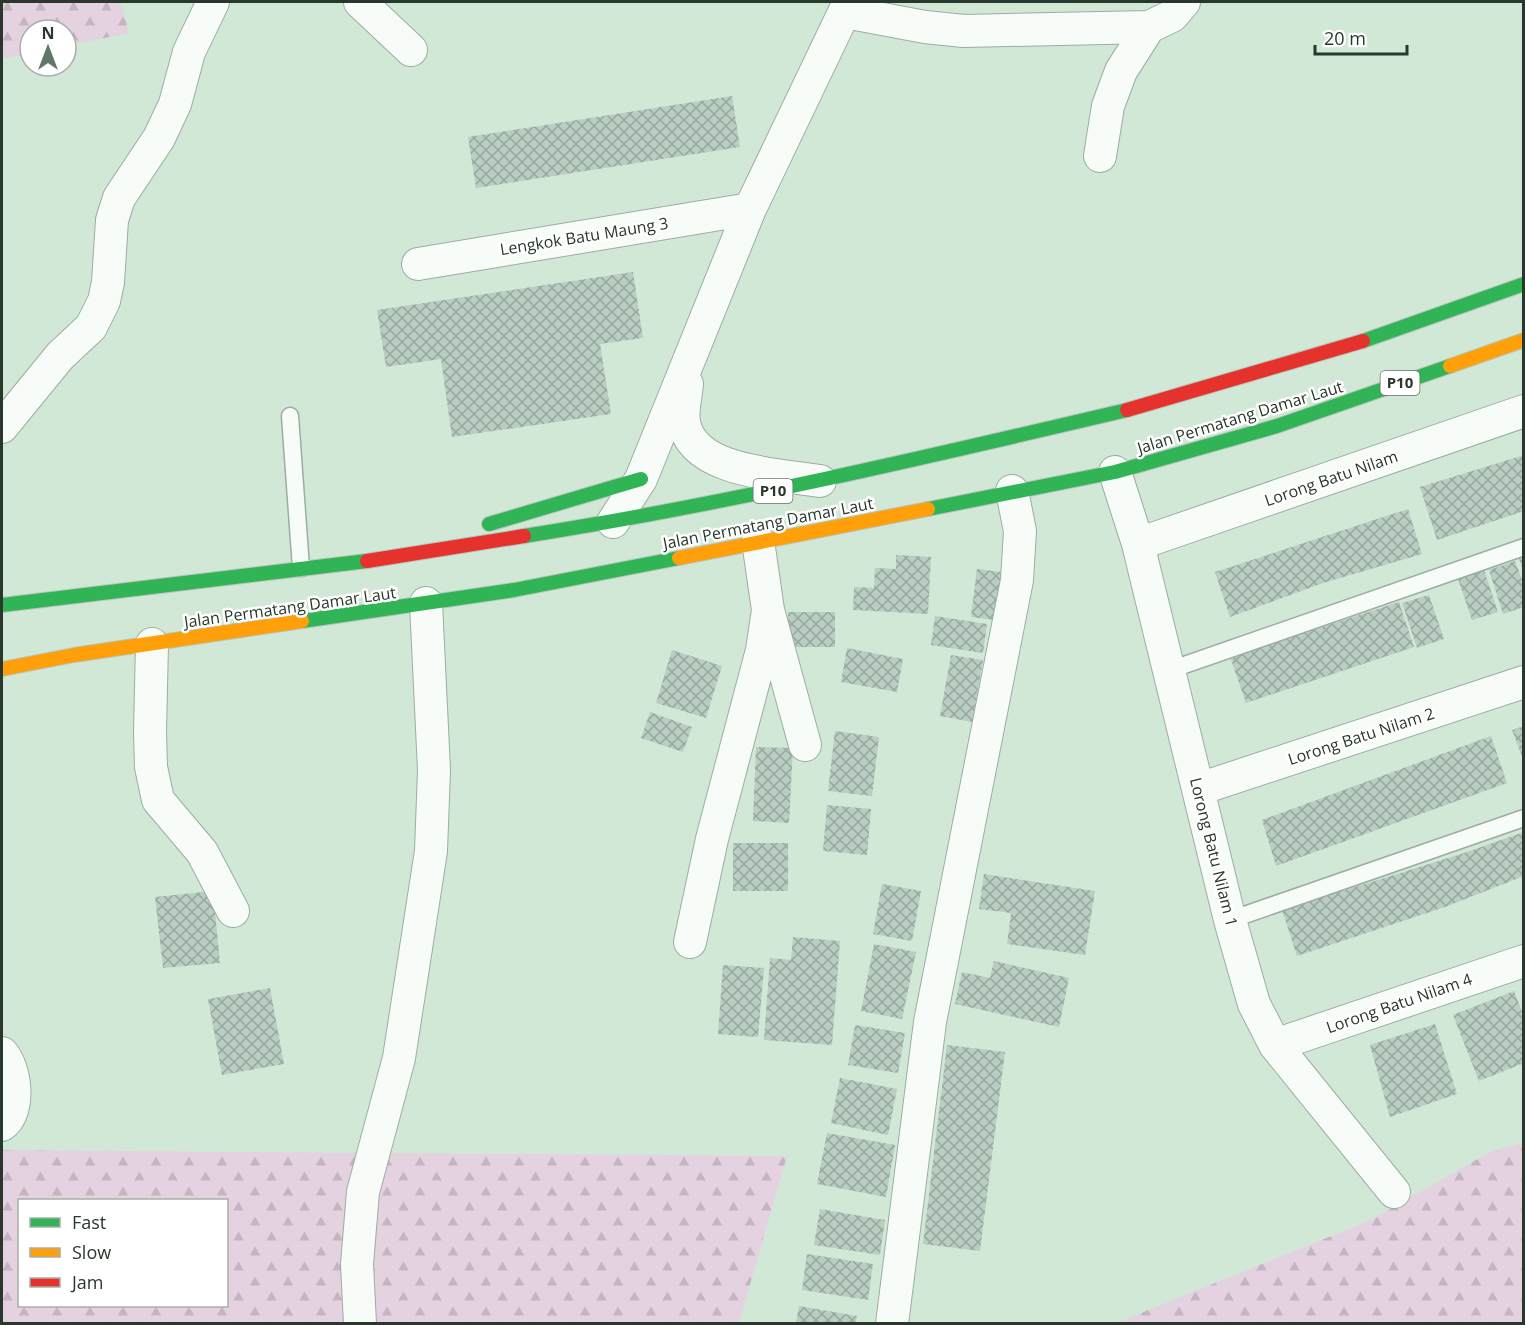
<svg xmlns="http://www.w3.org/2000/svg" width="1525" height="1325" font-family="'Open Sans',sans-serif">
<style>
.forest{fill:url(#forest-firs);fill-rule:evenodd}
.building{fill:url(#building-cross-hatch)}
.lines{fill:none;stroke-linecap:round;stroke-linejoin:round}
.lane-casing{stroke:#9cada1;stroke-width:19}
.street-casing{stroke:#9cada1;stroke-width:34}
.fast-casing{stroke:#b8c4bb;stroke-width:16}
.slow-casing{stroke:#b8c4bb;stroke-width:16}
.jam-casing{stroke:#b8c4bb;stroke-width:16}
.lane{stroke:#f8fcf9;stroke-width:16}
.street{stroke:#f8fcf9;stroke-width:32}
.fast{stroke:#30b455;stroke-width:14}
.slow{stroke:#ff9f0a;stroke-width:14}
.jam{stroke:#e5322d;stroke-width:14}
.labels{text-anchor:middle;stroke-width:5;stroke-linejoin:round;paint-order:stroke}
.shield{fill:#fff;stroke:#68746b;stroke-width:1.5}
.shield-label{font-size:15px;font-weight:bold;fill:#28382c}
.street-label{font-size:16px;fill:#28382c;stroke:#fff}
</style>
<defs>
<pattern id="forest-firs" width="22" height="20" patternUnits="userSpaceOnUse" patternTransform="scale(1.5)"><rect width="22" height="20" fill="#e4d2e1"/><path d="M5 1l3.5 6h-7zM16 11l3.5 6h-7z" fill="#c4b5c1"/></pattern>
<pattern id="building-cross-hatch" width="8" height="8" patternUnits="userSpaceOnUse" patternTransform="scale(1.5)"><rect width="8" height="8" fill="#b9cdc2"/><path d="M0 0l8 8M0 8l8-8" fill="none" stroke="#96a79e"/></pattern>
</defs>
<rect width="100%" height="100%" fill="#d1e8d7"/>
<path class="forest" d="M 2,2 L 121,2 L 129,33 L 66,46 L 66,30 L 30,30 L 30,53 L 2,59 Z
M 1523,1143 L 1523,1323 L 1114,1324 L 1371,1220 L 1490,1152 Z
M 2,1150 L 787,1156 L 739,1323 L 2,1324 ZM 20,1200 L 226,1200 L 226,1306 L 20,1306 Z"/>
<path class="building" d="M 732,96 L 740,147 L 476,188 L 468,137 Z
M 633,272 L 643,338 L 600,344 L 611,414 L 452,437 L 441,359 L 386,367 L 377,310 Z
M 1524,455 L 1524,511 L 1437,540 L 1420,487 Z
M 1408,509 L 1422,554 L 1323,583 L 1230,617 L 1215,572 Z
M 1524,554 L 1524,570 L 1523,570 L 1518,556 Z
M 896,555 L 931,557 L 928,614 L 853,610 L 854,587 L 874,588 L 875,568 L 896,569 Z
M 1515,561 L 1524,585 L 1524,607 L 1503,614 L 1489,570 Z
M 1483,567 L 1498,612 L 1472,620 L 1457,576 Z
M 977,569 L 1001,572 L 996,620 L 971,617 Z
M 1429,595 L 1444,639 L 1417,648 L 1402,603 Z
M 1399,602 L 1414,647 L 1246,703 L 1230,657 Z
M 788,612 L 835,612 L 835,647 L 788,647 Z
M 935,616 L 987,624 L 983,653 L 931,645 Z
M 847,648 L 903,659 L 897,692 L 841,682 Z
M 672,650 L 722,666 L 706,718 L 656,703 Z
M 951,655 L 983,660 L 972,722 L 940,716 Z
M 650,712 L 692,727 L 683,752 L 641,738 Z
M 1524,726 L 1524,759 L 1523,759 L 1512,730 Z
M 835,731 L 879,737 L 872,796 L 828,791 Z
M 1491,736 L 1507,783 L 1276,866 L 1262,820 Z
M 756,747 L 793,748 L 789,823 L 753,821 Z
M 827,805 L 871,809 L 867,855 L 823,851 Z
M 1524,832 L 1524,876 L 1445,907 L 1297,956 L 1282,910 L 1461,854 Z
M 733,843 L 788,843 L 788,891 L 733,891 Z
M 984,874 L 1095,891 L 1085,955 L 1007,944 L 1011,913 L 979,909 Z
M 882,884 L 921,891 L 912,941 L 873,934 Z
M 213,891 L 220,963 L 163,968 L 155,897 Z
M 793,937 L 840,941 L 832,1045 L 764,1040 L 770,958 L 791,960 Z
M 874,944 L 916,952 L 902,1019 L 861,1011 Z
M 994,961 L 1069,978 L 1059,1027 L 955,1004 L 962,972 L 990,978 Z
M 723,965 L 764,968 L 758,1037 L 718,1034 Z
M 270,988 L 284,1064 L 222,1075 L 208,999 Z
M 1514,991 L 1524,1017 L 1524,1063 L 1479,1081 L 1453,1015 Z
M 1435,1024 L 1457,1094 L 1390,1117 L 1370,1045 Z
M 855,1025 L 905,1033 L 898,1073 L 848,1065 Z
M 947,1045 L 1005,1052 L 980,1251 L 923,1244 Z
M 840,1078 L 897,1089 L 888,1135 L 831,1123 Z
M 827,1133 L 895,1145 L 886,1197 L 817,1184 Z
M 820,1209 L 885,1220 L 880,1255 L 814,1245 Z
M 807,1254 L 873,1264 L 868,1300 L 802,1290 Z
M 799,1306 L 857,1316 L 856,1323 L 796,1323 Z"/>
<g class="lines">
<g class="lane-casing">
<path id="lane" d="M 290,416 L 301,568
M 1170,670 L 1524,547
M 1230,920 L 1524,818"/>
</g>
<g class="street-casing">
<path id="street" d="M 360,2 L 411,50
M 845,12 L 925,27 L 964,31 L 1149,27 L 1172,16 L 1184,2
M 1100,156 L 1108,106 L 1121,71 L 1149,27
M 418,264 L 750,209
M 687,384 C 686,396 682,411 684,422 C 692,473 779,474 820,481
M 2,427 L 60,356 L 91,327 L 104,301 L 108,282 L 112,220 L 119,198 L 159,138 L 175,104 L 189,52 L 213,2
M 1115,472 L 1138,544 L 1230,920 L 1254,1004 L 1275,1045 L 1394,1192
M 613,522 L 641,479 L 750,209 L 849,2
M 758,541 L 768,610 L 805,745
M 1138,544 L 1524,411
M 152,644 L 150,732 L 151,767 L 158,800 L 202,852 L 233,911
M 1199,789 L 1524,682
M 690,942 L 712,839 L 762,650 L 768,610
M 1275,1045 L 1524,961
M 2,1053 C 16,1068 21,1112 2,1125
M 360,1324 L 357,1264 L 363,1192 L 399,1058 L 431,851 L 434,770 L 426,603
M 892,1324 L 930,1022 L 1017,580 L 1020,531 L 1012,491"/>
</g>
<g class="fast-casing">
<path id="fast" d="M 1363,341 L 1524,284
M 928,509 L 1115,472 L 1277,426 L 1450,366
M 489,524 L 641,479
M 524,536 C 727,504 927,457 1127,410
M 2,605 L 367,561
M 302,621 L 514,590 L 679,558"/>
</g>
<g class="slow-casing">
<path id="slow" d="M 1450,366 L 1524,340
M 679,558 L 928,509
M 2,669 L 74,655 L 302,621"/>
</g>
<g class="jam-casing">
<path id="jam" d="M 1127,410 L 1363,341
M 367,561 L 524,536"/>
</g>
<use href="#lane" class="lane"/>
<use href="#street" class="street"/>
<use href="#fast" class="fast"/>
<use href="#slow" class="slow"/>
<use href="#jam" class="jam"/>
</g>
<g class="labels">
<g class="shield">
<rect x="1380.5" y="371" width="39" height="24" rx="4.5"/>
<rect x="753.5" y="479" width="39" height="24" rx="4.5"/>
</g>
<g class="shield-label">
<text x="1400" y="388">P10</text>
<text x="773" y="496">P10</text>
</g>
<g class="street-label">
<text transform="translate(584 236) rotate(-9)" y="6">Lengkok Batu Maung 3</text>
<text transform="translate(1240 417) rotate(-17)" y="6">Jalan Permatang Damar Laut</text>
<text transform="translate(1331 478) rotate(-19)" y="6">Lorong Batu Nilam</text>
<text transform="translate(768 523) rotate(-11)" y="6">Jalan Permatang Damar Laut</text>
<text transform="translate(290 607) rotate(-8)" y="6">Jalan Permatang Damar Laut</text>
<text transform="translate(1361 736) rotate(-18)" y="6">Lorong Batu Nilam 2</text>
<text transform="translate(1214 852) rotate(76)" y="6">Lorong Batu Nilam 1</text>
<text transform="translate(1399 1003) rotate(-19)" y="6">Lorong Batu Nilam 4</text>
</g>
</g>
<rect width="1525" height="1325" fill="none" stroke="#28382c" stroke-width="6"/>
<rect x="18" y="1199" width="210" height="108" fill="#ffffff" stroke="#a9afab" stroke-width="1.5"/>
<rect x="30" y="1218" width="30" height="9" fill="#30b455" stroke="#a9afab" stroke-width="1.5"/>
<text x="72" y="1229" font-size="18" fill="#28382c">Fast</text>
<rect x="30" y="1248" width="30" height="9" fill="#ff9f0a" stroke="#a9afab" stroke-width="1.5"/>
<text x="72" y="1259" font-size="18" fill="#28382c">Slow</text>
<rect x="30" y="1278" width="30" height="9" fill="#e5322d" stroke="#a9afab" stroke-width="1.5"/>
<text x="72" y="1289" font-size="18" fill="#28382c">Jam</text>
<g transform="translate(48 48)"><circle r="28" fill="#ffffff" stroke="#a9afab" stroke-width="1.5"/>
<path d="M0-4.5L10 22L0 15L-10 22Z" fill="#637668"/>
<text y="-9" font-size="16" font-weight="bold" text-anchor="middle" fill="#28382c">N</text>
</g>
<path d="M1315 45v9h92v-9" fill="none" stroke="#28382c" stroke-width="3"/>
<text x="1324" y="45" font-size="18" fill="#28382c" stroke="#ffffff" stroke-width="4.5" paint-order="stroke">20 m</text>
</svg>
